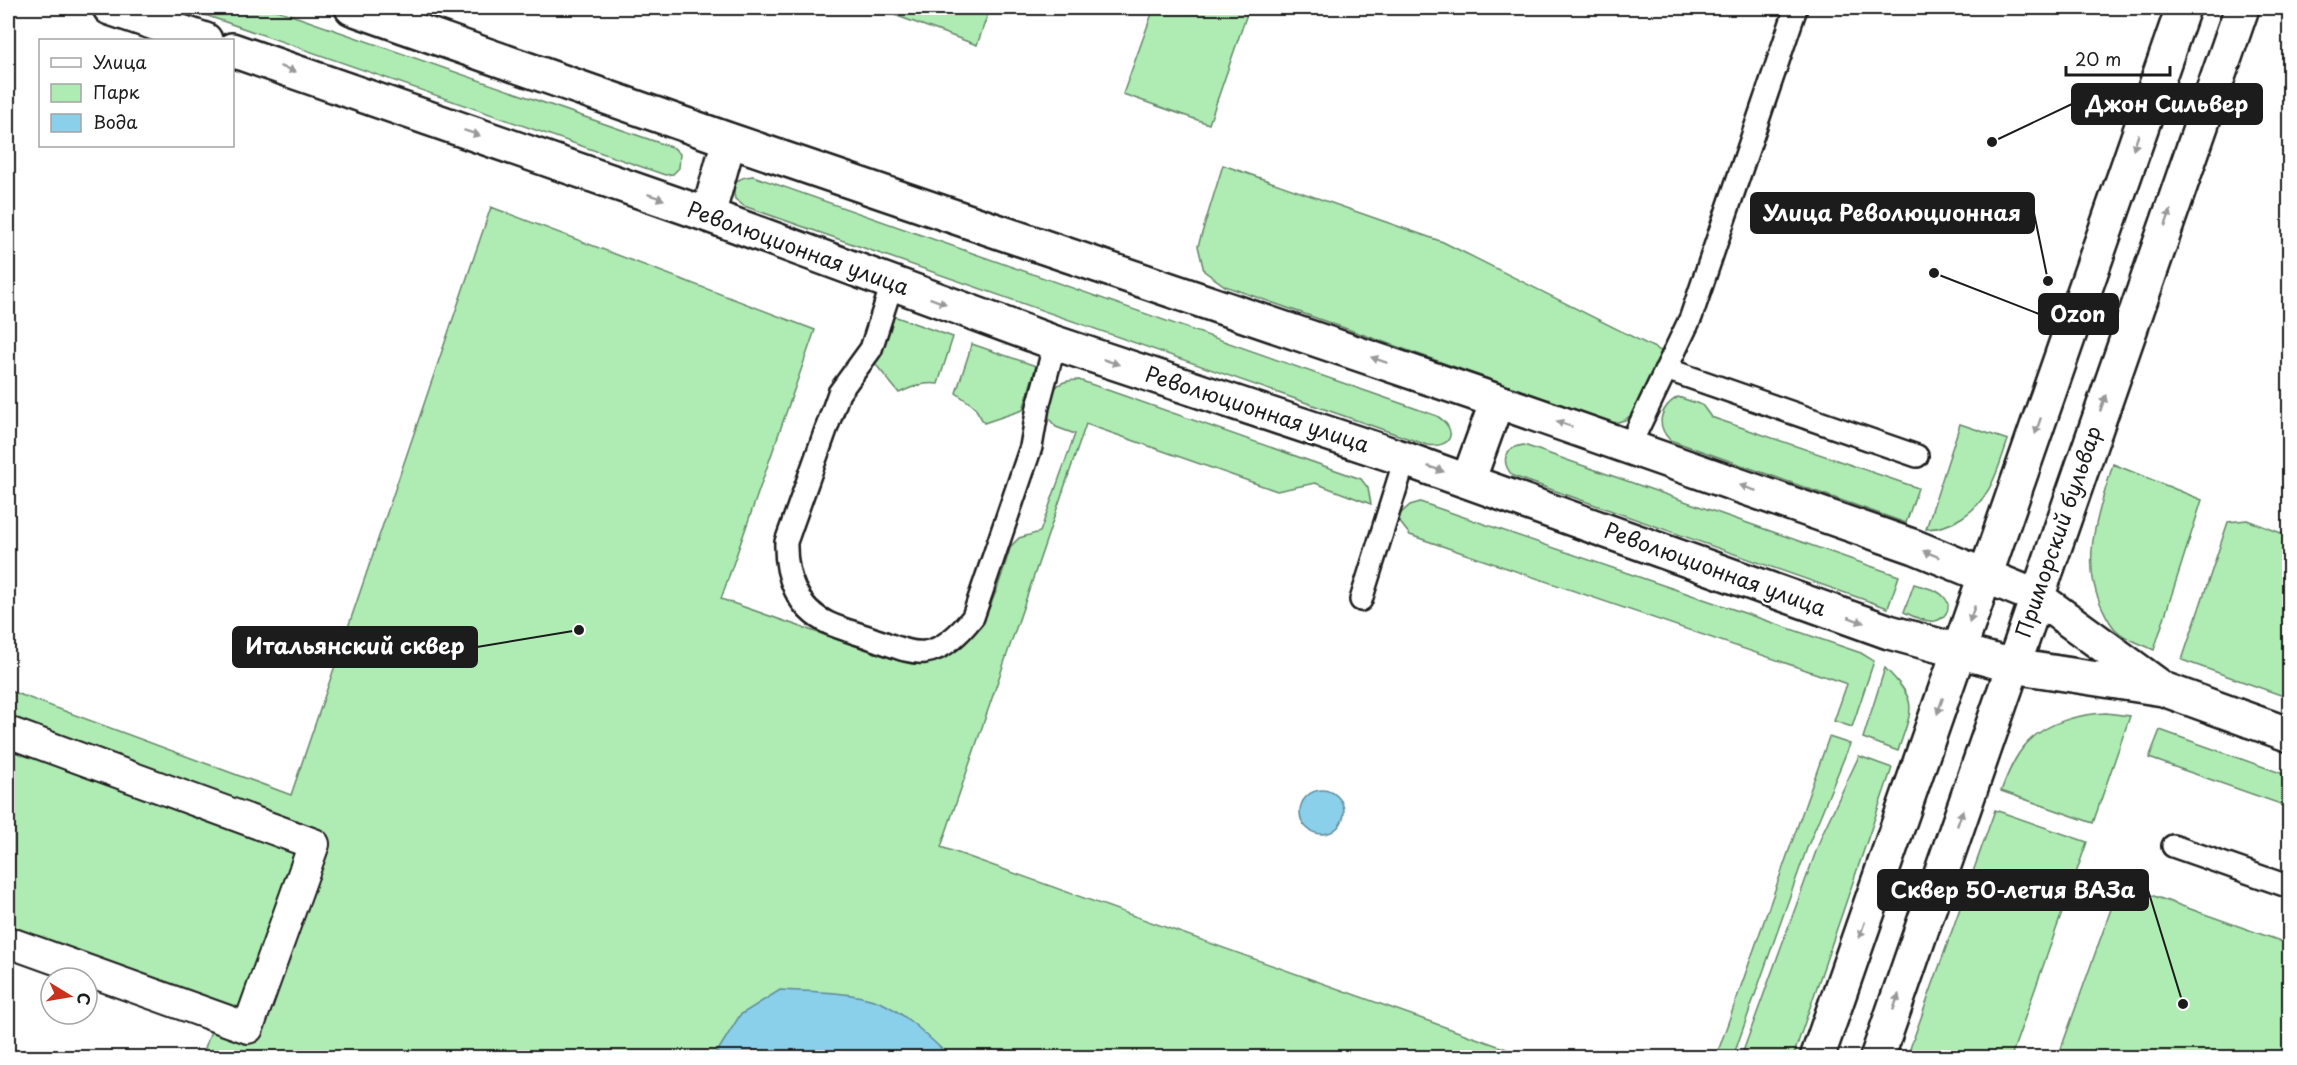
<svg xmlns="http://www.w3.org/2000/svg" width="2297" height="1065" font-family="'Playpen Sans',sans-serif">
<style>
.green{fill:#aeecb3;stroke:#658468;stroke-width:1.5}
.water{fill:#8ad0eb;stroke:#5e8898;stroke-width:1.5}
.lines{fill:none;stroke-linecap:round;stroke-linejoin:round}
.service-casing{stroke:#1c1c1c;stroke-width:26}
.pedestrian-casing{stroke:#1c1c1c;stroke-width:34}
.secondary-casing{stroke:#1c1c1c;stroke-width:38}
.service{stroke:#fff;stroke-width:21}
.pedestrian{stroke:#fff;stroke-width:30}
.secondary{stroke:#fff;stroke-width:33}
.oneway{fill:#999}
.labels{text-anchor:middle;stroke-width:4.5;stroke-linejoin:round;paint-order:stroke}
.street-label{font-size:21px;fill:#1c1c1c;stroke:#fff}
.leader{fill:none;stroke:#1c1c1c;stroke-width:2}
.callout-dot{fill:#1c1c1c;stroke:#fff;stroke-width:2}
.callout{fill:#1c1c1c;stroke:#1c1c1c;stroke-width:2}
.callout-label{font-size:22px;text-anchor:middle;font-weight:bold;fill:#fff}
</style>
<rect width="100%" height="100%" fill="#fff"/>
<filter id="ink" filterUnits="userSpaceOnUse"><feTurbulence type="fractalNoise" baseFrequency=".0167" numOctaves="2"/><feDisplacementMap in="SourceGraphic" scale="12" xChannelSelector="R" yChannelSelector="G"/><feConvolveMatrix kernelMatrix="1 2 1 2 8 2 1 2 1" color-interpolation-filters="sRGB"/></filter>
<g filter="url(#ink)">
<path class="green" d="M 185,8 L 271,8 L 674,148 L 680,154 L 679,168 L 673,174 L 665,175 Z
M 891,8 L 990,8 L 977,45 L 889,13 Z
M 1154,8 L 1249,8 L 1209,124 L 1123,94 Z
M 1223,165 L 1443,242 L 1665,353 L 1634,412 L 1625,420 L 1614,423 L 1225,286 L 1204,271 L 1198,246 Z
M 753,176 L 1437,416 C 1459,430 1452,449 1427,445 L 744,206 L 735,199 C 731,183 737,177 753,176 Z
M 491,207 L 815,330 L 721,599 L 899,661 C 906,661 915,663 922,662 C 982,658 996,591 1011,546 L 1019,538 L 1040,532 L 1075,434 L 1056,427 L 1046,415 C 1051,392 1052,380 1079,380 L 1361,479 L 1368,488 L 1371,504 L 1315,483 L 1277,491 L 1086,424 L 941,847 L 1529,1057 L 202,1057 L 216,1016 L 8,942 L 8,690 L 291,795 Z
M 888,314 L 953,337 L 938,384 C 923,382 912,387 899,393 L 873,361 Z
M 972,344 L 1036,366 L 1023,410 L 984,423 L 974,406 L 956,393 Z
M 1678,397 L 1702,405 L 1711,417 L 1918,488 L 1906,523 L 1670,440 C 1655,425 1660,407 1678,397 Z
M 1960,424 L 2008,440 C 1997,471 1991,500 1961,518 C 1950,525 1940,529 1926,529 Z
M 1524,445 L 1899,576 L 1888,608 L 1513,476 C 1500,462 1504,447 1524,445 Z
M 2113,464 L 2202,500 L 2154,650 C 2142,644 2127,640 2117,631 C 2109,624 2105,613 2100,603 C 2080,557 2100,509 2113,464 Z
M 1420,502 L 1861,653 L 1874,661 L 1852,727 L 1834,721 L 1847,684 L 1410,535 L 1399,521 L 1400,514 L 1410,505 Z
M 2247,520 L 2289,536 L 2289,698 L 2182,660 L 2228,522 Z
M 1914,584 C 1924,587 1937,589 1944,597 C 1954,607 1944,623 1930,621 C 1922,621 1912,616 1904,612 Z
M 1885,668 C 1920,703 1912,708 1898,751 L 1863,738 Z
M 2106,713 L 2130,716 L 2093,823 L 2001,791 C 2007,775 2015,755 2028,742 C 2047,722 2080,714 2106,713 Z
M 2160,730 L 2289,776 L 2289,807 L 2149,758 Z
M 1829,737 L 1850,744 L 1807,848 L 1733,1057 L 1716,1057 Z
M 1859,756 L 1892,768 L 1793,1057 L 1741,1057 L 1823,832 Z
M 1995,810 L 2087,842 L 2011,1057 L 1907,1057 Z
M 2120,884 L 2289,944 L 2289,1057 L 2058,1057 Z"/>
<path class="water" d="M1300 812a22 22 0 1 1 44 0a22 22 0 1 1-44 0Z
M 780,990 C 812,992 846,991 877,1001 C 902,1010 931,1039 950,1057 L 714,1057 L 740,1015 Z"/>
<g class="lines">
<g class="service-casing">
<path id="service" d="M 892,284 L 871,349 L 839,393 L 786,542 C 785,575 797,609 828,623 C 843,630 861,634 876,640 C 892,645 909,654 925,652 C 945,649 961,632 973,617 L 1031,447 L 1038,407 L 1055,343
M 1666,369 L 1917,456
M 1629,447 L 1691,317 L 1796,8
M 1361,600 L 1405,459
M 2173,846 L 2290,887"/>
</g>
<g class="pedestrian-casing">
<path id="pedestrian" d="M 8,732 L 314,844 L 248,1028 L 8,942"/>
</g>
<g class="secondary-casing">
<path id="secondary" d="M 110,8 L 205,40
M 352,8 L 729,140 L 1497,401 L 1915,547 L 2037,597 L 2159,686
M 232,50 L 708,215 L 1055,343 L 1405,459 L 1889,632 L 2013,666 L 2163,689 L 2290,735
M 708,215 L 729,140
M 1468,481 L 1497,401
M 1817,1058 L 2183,8
M 1877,1058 L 2242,8"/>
</g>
<use href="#service" class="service"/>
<use href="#pedestrian" class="pedestrian"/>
<use href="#secondary" class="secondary"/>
</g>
<defs><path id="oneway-solid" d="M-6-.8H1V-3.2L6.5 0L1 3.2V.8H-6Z" transform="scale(1.5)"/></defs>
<g class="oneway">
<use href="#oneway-solid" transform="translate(288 69) rotate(19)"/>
<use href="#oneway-solid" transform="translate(472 133) rotate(19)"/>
<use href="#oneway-solid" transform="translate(2136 142) rotate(109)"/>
<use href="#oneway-solid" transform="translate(656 197) rotate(19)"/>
<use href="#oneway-solid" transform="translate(2168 218) rotate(-71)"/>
<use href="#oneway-solid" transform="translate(938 301) rotate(20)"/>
<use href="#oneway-solid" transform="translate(1379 360) rotate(-161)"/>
<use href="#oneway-solid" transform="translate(1111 362) rotate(18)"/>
<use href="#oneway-solid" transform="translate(2103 403) rotate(-71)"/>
<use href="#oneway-solid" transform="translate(1564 424) rotate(-161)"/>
<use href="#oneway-solid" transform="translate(2038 426) rotate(109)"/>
<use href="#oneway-solid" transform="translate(1436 469) rotate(19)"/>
<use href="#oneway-solid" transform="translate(1748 488) rotate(-161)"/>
<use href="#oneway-solid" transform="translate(1931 554) rotate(-158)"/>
<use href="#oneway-solid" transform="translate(1972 614) rotate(109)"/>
<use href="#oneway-solid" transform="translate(1856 620) rotate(20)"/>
<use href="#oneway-solid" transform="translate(1940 706) rotate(109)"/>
<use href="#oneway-solid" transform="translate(1960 818) rotate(-71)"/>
<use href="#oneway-solid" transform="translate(1862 930) rotate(109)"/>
<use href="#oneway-solid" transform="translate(1896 1002) rotate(-71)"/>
</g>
</g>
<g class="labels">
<g class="street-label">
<text transform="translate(798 249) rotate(20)" y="7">Революционная улица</text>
<text transform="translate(1257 410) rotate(18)" y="7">Революционная улица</text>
<text transform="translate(2059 532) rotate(-71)" y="7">Приморский бульвар</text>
<text transform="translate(1715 570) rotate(20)" y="7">Революционная улица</text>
</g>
</g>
<path class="leader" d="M1992 142L2072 104M2048 281L2034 213M1934 273L2039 314M579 630L477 647M2183 1004L2148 890"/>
<g class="callout-dot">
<circle cx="1992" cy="142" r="6"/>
<circle cx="2048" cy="281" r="6"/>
<circle cx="1934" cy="273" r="6"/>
<circle cx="579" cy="630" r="6"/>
<circle cx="2183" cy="1004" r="6"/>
</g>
<g class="callout">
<rect x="2072" y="84" width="190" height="40" rx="6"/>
<rect x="1751" y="193" width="283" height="40" rx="6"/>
<rect x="2039" y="294" width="79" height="40" rx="6"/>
<rect x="233" y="627" width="244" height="40" rx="6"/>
<rect x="1878" y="870" width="270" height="40" rx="6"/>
</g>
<g class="callout-label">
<text x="2167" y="112">Джон Сильвер</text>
<text x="1892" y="221">Улица Революционная</text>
<text x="2078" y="322">Ozon</text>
<text x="355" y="654">Итальянский сквер</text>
<text x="2013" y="898">Сквер 50-летия ВАЗа</text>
</g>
<rect width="2297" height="1065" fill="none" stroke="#fff" stroke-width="30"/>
<rect x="15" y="15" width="2267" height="1035" fill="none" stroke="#1c1c1c" stroke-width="2" filter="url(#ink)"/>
<rect x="39" y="39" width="195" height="108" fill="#ffffff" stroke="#a4a4a4" stroke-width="1.5"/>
<rect x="51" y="58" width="30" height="9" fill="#ffffff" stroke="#a4a4a4" stroke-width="1.5"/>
<text x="93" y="69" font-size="18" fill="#1c1c1c">Улица</text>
<rect x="51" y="84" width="30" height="18" fill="#aeecb3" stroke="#a4a4a4" stroke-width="1.5"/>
<text x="93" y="99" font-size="18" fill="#1c1c1c">Парк</text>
<rect x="51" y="114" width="30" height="18" fill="#8ad0eb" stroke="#a4a4a4" stroke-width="1.5"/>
<text x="93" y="129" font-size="18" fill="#1c1c1c">Вода</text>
<g transform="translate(69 996) rotate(101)"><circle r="28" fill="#ffffff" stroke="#a4a4a4" stroke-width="1.5"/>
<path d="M0-4.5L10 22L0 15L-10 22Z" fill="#c8321e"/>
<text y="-9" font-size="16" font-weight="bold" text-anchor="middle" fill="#1c1c1c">С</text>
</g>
<path d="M2066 66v9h104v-9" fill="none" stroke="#1c1c1c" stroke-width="3"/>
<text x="2075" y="66" font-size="18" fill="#1c1c1c" stroke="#ffffff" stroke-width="4.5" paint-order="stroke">20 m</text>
</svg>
